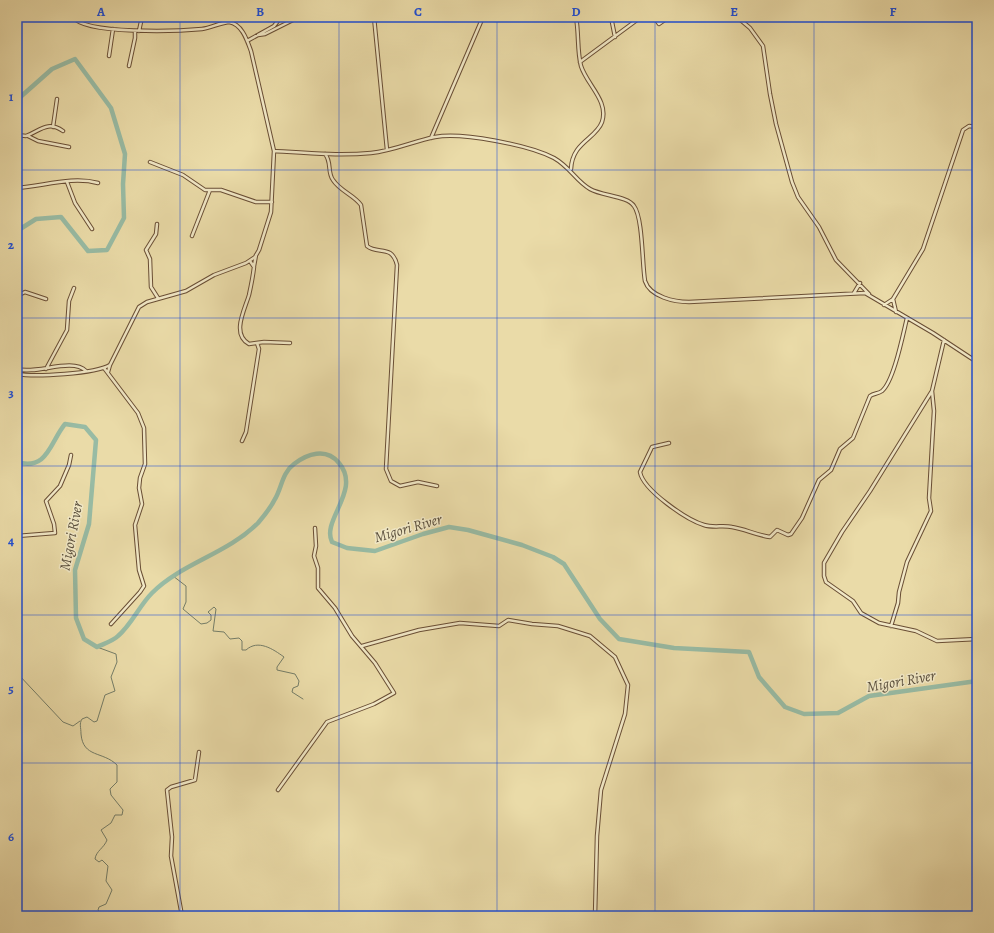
<svg xmlns="http://www.w3.org/2000/svg" width="994" height="933" font-family="Alegreya,serif">
<style>
.lines{fill:none;stroke-linecap:round;stroke-linejoin:round}
.stream{stroke:#747d68;stroke-width:1}
.river{stroke:#98bba4;stroke-width:4.5}
.street-casing{stroke:#694e35;stroke-width:4.5}
.street{stroke:#f1e8c6;stroke-width:2.5}
.grid{fill:none;stroke:#1d4ed8;stroke-width:1;stroke-opacity:0.55}
.labels{text-anchor:middle;stroke-width:3;stroke-linejoin:round;paint-order:stroke}
.water-label{font-size:15px;font-style:italic;fill:#594e3c;stroke:#f1e8c6}
.neatline{fill:none;stroke:#1d4ed8;stroke-width:1.5}
.grid-label{font-size:13px;text-anchor:middle;font-weight:bold;fill:#1d4ed8}
</style>
<rect width="100%" height="100%" fill="#eadba8"/>
<filter id="stains"><feTurbulence type="fractalNoise" baseFrequency=".005" numOctaves="4"/><feColorMatrix values="0 0 0 0 .2 0 0 0 0 .09 0 0 0 0 .02 0 0 0 .5 -.17"/></filter>
<radialGradient id="worn" r=".72"><stop offset=".6" stop-color="#630" stop-opacity="0"/><stop offset="1" stop-color="#630" stop-opacity=".3"/></radialGradient>
<g class="lines">
<path class="stream" d="M 173,576 L 186,586 L 186,602 L 183,609 L 201,624 L 207,623 L 211,620 L 211,615 L 208,612 L 214,607 L 216,609 L 213,631 L 224,632 L 230,639 L 239,638 L 242,641 L 242,650 L 246,650 C 258,639 273,649 284,657 L 277,667 L 277,670 L 295,674 L 299,681 L 298,686 L 293,688 L 292,692 L 303,699
M 97,647 L 116,654 L 117,662 L 111,677 L 115,691 L 105,695 L 97,721 L 94,722 L 87,717 L 82,719 C 79,724 81,727 81,734 C 83,758 103,751 117,765 L 117,782 L 110,789 L 111,795 L 123,810 L 122,815 L 115,815 L 111,823 L 101,830 L 107,840 C 104,848 96,851 95,859 L 99,862 L 102,860 L 108,866 L 106,881 L 112,890 L 106,904 L 99,907 L 98,910 L 102,916
M 18,674 L 63,722 L 73,726 L 80,721"/>
<path class="river" d="M 17,100 L 52,69 L 75,59 L 111,108 L 125,154 L 123,184 L 124,218 L 107,250 L 88,251 L 61,217 L 36,219 L 17,231
M 17,462 C 48,471 50,442 65,424 L 85,427 L 96,440 L 89,524 L 75,570 L 76,618 L 84,639 L 97,647 C 103,644 113,641 118,636 C 132,624 139,606 152,593 C 182,563 227,554 258,523 C 264,516 271,507 275,499 C 282,487 282,473 294,464 C 307,454 326,447 339,463 C 362,490 321,520 332,542 L 347,548 L 375,551 L 423,534 L 449,527 L 468,530 L 522,545 L 553,557 L 564,564 L 600,619 L 619,639 L 674,648 L 749,652 L 759,677 L 785,707 L 804,714 L 838,713 L 869,696 L 977,681"/>
<g class="street-casing">
<path id="street" d="M 374,17 L 387,150
M 611,17 L 615,37
M 654,17 L 659,24 L 669,17
M 737,17 L 750,28 L 763,46 L 770,94 L 776,124 L 792,182 L 798,197 L 819,227 L 836,260 L 869,294
M 139,31 L 142,17
M 258,35 L 265,34 L 299,17
M 247,41 L 274,26 L 281,17
M 109,56 L 113,29
M 580,62 L 641,17
M 129,66 L 135,38 L 135,31
M 53,127 L 57,99
M 17,135 L 26,136 C 40,131 47,120 63,131
M 28,136 L 38,141 L 69,147
M 431,138 L 483,17
M 274,151 C 306,153 339,156 371,153 C 393,151 414,141 435,137 C 462,132 529,145 554,158 C 570,167 576,181 590,189 C 602,196 628,196 634,206 C 643,218 642,264 645,281 C 650,297 675,302 689,302 L 865,293 L 933,333 L 977,362
M 325,154 C 332,162 327,172 333,180 C 340,191 354,195 361,205 L 367,246 C 378,255 392,244 397,265 L 386,469 L 391,481 L 400,486 L 418,482 L 437,486
M 150,162 L 183,175 L 205,190 L 221,190 L 256,202 L 272,202
M 571,169 C 572,142 596,139 602,122 C 609,101 587,85 581,66 C 577,51 579,33 576,17
M 67,182 L 75,203 L 92,229
M 17,188 C 44,186 72,176 98,183
M 157,224 L 156,234 L 146,250 L 150,259 L 151,287 L 158,298
M 192,236 L 210,190
M 250,261 L 254,267 C 253,276 251,286 249,295 C 245,309 231,334 249,344 L 264,342 L 290,343
M 254,266 L 256,255
M 854,293 L 860,283
M 17,296 L 25,292 L 46,299
M 884,305 L 893,299
M 896,312 L 893,299 L 923,249 L 963,130 L 969,126 L 977,127
M 104,368 L 138,413 L 144,428 L 145,464 L 140,478 L 139,488 L 142,504 L 135,525 L 139,570 L 144,586 L 140,592 L 111,624
M 17,369 C 36,375 72,357 86,371
M 46,369 L 67,330 L 69,301 L 74,288
M 108,372 L 110,365
M 17,374 C 35,377 95,374 110,365 L 139,307 L 147,302 L 186,291 L 214,275 L 246,263 L 255,257 L 259,250 L 271,212 L 274,151 L 251,51 C 247,40 242,24 229,22 C 219,23 211,28 202,29 C 180,31 85,35 73,17
M 932,391 L 944,340
M 242,441 L 246,432 L 259,349 L 257,343
M 669,443 L 652,447 L 640,472 C 643,490 687,520 704,525 C 713,528 723,525 732,527 C 745,529 756,535 770,537 L 777,530 L 788,535 L 791,534 L 802,518 L 819,480 L 831,470 L 840,449 L 853,438 L 870,396 C 874,393 878,394 882,391 C 894,381 903,334 907,318
M 17,536 L 55,533 L 54,524 L 46,501 L 60,486 L 69,465 L 71,455
M 891,626 L 898,603 L 899,592 L 907,562 L 931,511 L 929,498 L 934,411 L 932,391 L 870,491 L 842,532 L 824,563 L 824,576 L 826,582 L 853,601 L 861,613 L 879,623 L 916,631 L 937,641 L 977,639
M 362,646 L 419,630 L 460,623 L 499,626 L 508,620 L 532,624 L 558,626 L 590,636 L 615,657 L 628,685 L 625,714 L 601,790 L 597,836 L 595,916
M 278,790 L 327,722 L 374,704 L 394,693 L 375,663 L 352,636 L 335,608 L 318,588 L 318,568 L 314,556 L 316,546 L 315,528
M 182,916 L 171,856 L 172,837 L 167,790 L 171,787 L 195,780 L 199,752"/>
</g>
<use href="#street" class="street"/>
</g>
<path class="grid" d="M 180,17 L 180,916M 339,17 L 339,916M 497,17 L 497,916M 655,17 L 655,916M 814,17 L 814,916M 17,170 L 977,170M 17,318 L 977,318M 17,466 L 977,466M 17,615 L 977,615M 17,763 L 977,763"/>
<g class="labels">
<g class="water-label">
<text transform="translate(408 528) rotate(-16)" y="5">Migori River</text>
<text transform="translate(71 536) rotate(-79)" y="5">Migori River</text>
<text transform="translate(901 681) rotate(-10)" y="5">Migori River</text>
</g>
</g>
<rect width="994" height="933" fill="none" stroke="#eadba8" stroke-width="44"/>
<rect x="22" y="22" width="950" height="889" class="neatline"/>
<g class="grid-label">
<text x="101" y="16">A</text>
<text x="260" y="16">B</text>
<text x="418" y="16">C</text>
<text x="576" y="16">D</text>
<text x="734" y="16">E</text>
<text x="893" y="16">F</text>
<text x="11" y="101">1</text>
<text x="11" y="249">2</text>
<text x="11" y="397">3</text>
<text x="11" y="545">4</text>
<text x="11" y="693">5</text>
<text x="11" y="841">6</text>
</g>
<rect width="100%" height="100%" filter="url(#stains)"/>
<rect width="100%" height="100%" fill="url(#worn)"/>
</svg>
